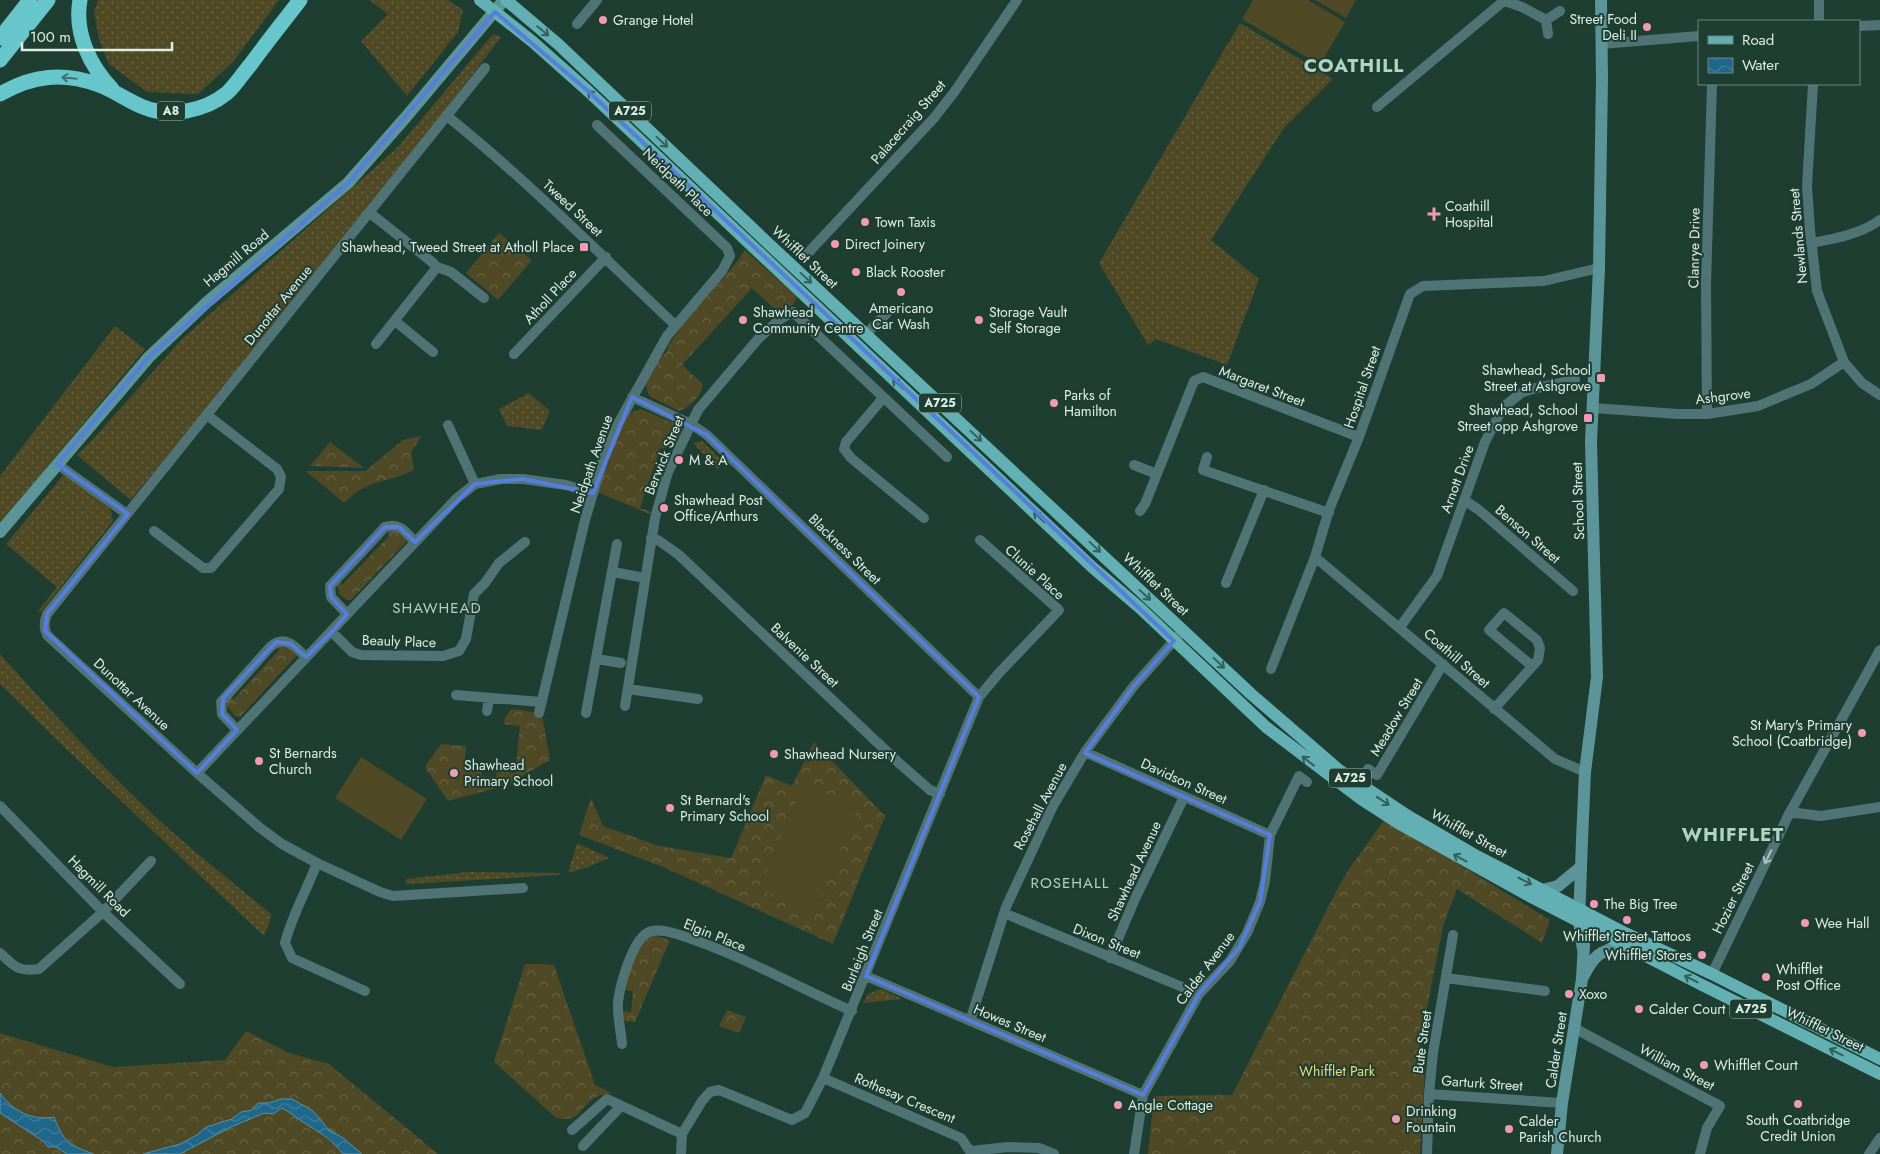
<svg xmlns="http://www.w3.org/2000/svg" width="1880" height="1154" font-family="Jost,sans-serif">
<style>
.grass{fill:url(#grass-dots)}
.forest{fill:url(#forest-crowns)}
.pitch{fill:#4f4925}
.water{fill:url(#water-waves);stroke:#5890a7}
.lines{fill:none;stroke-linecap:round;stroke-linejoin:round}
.street{stroke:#507376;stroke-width:10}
.secondary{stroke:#5b9599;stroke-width:12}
.primary{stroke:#62afb4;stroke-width:12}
.highway{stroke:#67c6cc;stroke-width:15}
.oneway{stroke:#336059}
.oneway2{stroke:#3c7470}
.oneway3{stroke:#abc2be}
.marked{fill:none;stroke:#567edc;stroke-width:4;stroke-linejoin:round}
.poi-dot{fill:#f09ab6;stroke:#1f3e32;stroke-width:2}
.labels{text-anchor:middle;stroke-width:4;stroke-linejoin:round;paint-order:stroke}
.shield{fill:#1f3e32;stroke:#a3b8af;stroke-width:1}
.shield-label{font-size:12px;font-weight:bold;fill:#dcede5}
.poi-label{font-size:14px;fill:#dcede5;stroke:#1f3e32;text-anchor:start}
.street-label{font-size:14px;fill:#dcede5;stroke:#1f3e32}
.park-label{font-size:14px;fill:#ebdb79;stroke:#1f3e32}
.neighbourhood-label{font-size:15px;letter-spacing:1px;fill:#b0d3c4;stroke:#1f3e32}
.district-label{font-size:19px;font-weight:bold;letter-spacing:1px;fill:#b0d3c4;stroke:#1f3e32}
</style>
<defs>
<pattern id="grass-dots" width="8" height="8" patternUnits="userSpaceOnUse" patternTransform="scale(1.25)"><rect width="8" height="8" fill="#4f4925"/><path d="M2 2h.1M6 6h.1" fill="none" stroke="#686444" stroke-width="1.8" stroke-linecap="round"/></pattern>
<pattern id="forest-crowns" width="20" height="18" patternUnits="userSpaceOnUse" patternTransform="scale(1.25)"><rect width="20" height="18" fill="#4f4925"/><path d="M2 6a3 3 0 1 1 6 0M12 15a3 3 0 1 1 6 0" fill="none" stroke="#686444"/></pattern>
<pattern id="water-waves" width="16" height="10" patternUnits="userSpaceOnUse" patternTransform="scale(1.25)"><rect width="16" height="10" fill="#1f688c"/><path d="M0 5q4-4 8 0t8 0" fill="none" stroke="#3f7e9c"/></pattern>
</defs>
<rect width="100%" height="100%" fill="#1f3e32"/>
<path class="grass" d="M 98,0 L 279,0 L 233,62 L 198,94 L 147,92 L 109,64 L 99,39 L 94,12 Z
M 369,0 L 448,0 L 463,10 L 458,32 L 407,96 L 361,41 L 388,14 Z
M 1240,23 L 1333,79 L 1284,128 L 1211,240 L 1259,279 L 1227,365 L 1156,339 L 1148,345 L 1099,263 Z
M 493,34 L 501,37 C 382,195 258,348 131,500 L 77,455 L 95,437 L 182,339 L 398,147 Z
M 115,326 L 145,349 L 0,524 L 0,476 Z
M 529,393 L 550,411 L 542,430 L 507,426 L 499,409 Z
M 702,441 L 721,460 L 718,469 L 693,443 Z
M 65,473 L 111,510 L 113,521 L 40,613 L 38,611 L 57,587 L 6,544 Z
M 0,654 C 57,717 114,781 178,837 C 209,864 241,889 272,915 L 264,936 L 62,745 L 0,684 Z
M 577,843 L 609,858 L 588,867 L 568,873 Z
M 468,872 L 560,873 L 560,875 L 406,884 L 406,879 Z
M 881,989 L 902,999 L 863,1003 L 868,994 Z"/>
<path class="forest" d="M 499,233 L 532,260 L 498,300 L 466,273 Z
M 745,250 L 797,297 L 793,305 L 777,311 L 752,288 L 682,365 L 703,384 C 701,397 691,406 679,411 L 649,396 L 645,383 L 659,359 L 666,353 L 669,345 L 681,327 L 735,264 Z
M 641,409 L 683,427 L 677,445 L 660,449 L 640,508 L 651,512 L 650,514 L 597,492 L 619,433 L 629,413 Z
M 421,436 L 411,453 L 414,470 C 386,484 369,478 344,503 L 306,471 L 365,471 L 403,440 Z
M 330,442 L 364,468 L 310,466 Z
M 392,527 L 404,534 L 407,541 L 351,600 L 347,600 L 339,594 L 337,582 L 343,584 L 389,536 L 387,530 Z
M 284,643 L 297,655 L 240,717 L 235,716 L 227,706 L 227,697 L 234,699 L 279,650 L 277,645 Z
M 511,709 L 528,711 L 542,715 L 550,760 L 504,786 L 448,801 L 426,769 L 426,765 L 441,744 L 466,746 L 464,767 L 482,769 L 481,776 L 496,778 L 497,771 L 515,773 L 520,726 L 504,724 L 505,718 Z
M 814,742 L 885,816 L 833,944 L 663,867 L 579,835 L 591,798 L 603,826 L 659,846 L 731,858 L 766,775 L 792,786 Z
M 1385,819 L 1550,920 L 1542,943 L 1457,889 L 1443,926 L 1419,1050 L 1426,1051 L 1420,1154 L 1148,1154 L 1154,1096 L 1232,1095 L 1340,884 L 1349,869 Z
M 653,935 L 670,940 L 635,1022 L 623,1021 L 623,1011 L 631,1012 L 633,991 L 623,990 L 641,940 Z
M 525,964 L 542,964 L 554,965 L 595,1085 L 612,1093 C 607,1094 600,1095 596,1097 C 579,1107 580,1125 555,1117 L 494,1062 Z
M 727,1010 L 746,1017 L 739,1033 L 719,1026 Z
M 246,1031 L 289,1053 L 329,1064 L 438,1154 L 0,1154 L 0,1033 L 113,1067 L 225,1060 Z"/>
<path class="pitch" d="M 1253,0 L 1308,0 L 1345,22 L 1320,65 L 1242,19 Z
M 1315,0 L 1356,0 L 1346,18 Z
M 361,757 L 427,799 L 401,840 L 335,798 Z
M 803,784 L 858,807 L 815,912 L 759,889 Z
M 1363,1143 L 1386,1143 L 1386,1154 L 1363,1154 Z
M 1297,1145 L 1297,1154 L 1240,1154 L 1239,1147 Z
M 1228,1148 L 1228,1154 L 1169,1154 L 1168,1150 Z"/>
<path class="water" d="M 0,1093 C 13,1111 32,1121 54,1117 C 64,1142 68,1145 94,1154 L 67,1154 L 56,1147 L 48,1147 L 43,1141 L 0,1113 Z
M 281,1099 L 292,1099 L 313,1111 L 328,1129 L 343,1138 L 362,1154 L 343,1154 C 330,1138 325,1136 309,1126 C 299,1120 292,1113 282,1108 L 273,1114 L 264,1113 L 231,1127 L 180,1154 L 143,1154 L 180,1144 L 197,1135 L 206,1127 L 232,1119 L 241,1112 L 252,1110 L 258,1103 L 268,1103 Z"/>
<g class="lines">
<path class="street" d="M 1819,0 L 1819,21
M 1505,1 L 1522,7 L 1546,20 L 1548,34
M 1546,20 L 1560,11
M 577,24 L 597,0
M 1859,26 L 1880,25
M 1601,44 L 1699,36
M 485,68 L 47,614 C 44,622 43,629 48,636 L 197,773 L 259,827 L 282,844 L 317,863 L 380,892 L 393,896 L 523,888
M 1813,84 L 1807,186 L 1810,230 L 1817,291 L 1844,362 L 1862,383 L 1880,395
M 1377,107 L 1505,0
M 447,116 C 528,181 600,254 675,325
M 370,213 L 432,262 L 437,267 L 451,272 L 484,298
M 1811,243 C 1834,239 1861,234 1880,220
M 808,253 L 934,118 L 955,91 L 1017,0
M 395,321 L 433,352
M 866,334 L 887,313
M 376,344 L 437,267
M 514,354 L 606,257
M 632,397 L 691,424 L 707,435 L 979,697
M 883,398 L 846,442 L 844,449 L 851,458 L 924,518
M 1593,408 L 1678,414 L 1707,414 L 1758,406 L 1811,384 L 1844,362
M 1707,414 L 1706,285 L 1712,84
M 448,425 L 475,484
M 1207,457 L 1203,470 L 1329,513
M 57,464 L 127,514
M 1134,465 L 1157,474
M 1464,500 L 1479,510 L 1573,591
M 1140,511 L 1145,504 L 1194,381 L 1203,377 L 1359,437
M 154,531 L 203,568 L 211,568 L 279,489 L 281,477 L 277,469 L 207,415
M 651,538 L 658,540 L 679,555 L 900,764 L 930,790 L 940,794
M 1315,557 L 1555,759 L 1585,772
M 613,572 L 645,578
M 1226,583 L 1264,490
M 347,614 L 331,597 L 330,586 L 385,527 C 399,522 406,532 415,542
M 1400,627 L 1437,576 L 1485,442 L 1499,415 L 1506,405 L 1521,393 L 1532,389 L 1575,380
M 332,632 L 352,652 L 361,655 L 443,656 L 459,651 L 466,639 L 474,594 L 485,583 L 499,563 L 525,542
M 597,659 L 621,663
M 1271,669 L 1315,557 L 1329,510 L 1359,437 L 1410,294 L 1423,286 L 1544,281 L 1599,268
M 628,689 L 698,699
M 456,695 L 541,702
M 625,706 L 655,518 L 668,472 L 698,410 L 758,339 L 779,320 L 793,312 L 947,457
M 1494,709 L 1538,660 L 1540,648 L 1537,640 L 1504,613 L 1489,630 L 1532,666
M 487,711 L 489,699
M 539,713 L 585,520 L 603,460 L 619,422 L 667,336 L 722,271 L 730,256 L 727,248 L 597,125
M 586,713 L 617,544
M 237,730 L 222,714 L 221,702 L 270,647 C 285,634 295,646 306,657
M 1085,752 L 1270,835
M 1368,769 L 1377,775 L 1443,664
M 197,773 L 457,498 L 475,484 L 501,479 L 523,479 L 566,485 L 593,493
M 0,806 L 103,912 L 180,984
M 1789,814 L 1797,813 L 1821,816 L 1880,807
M 317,863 C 307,890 292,915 285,943 L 292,958 L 365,991
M 1004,913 L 1199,994
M 0,953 C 15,967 18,972 39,969 L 103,912 L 151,861
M 1110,958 L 1134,901 L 1184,797
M 1712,974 L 1789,814 L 1880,650
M 866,976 L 1143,1095
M 1446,978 L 1545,991
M 970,1021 L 1006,907 L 1053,806 L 1085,752 L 1133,687 L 1179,635
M 1574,1028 L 1720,1106 L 1707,1128 L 1700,1154
M 622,1044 C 621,1031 617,1015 618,1002 C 620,985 632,942 647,933 C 655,928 671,932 680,935 C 739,954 795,986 852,1011
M 823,1078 L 961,1138 L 972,1154
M 1429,1094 L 1562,1103
M 572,1130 L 607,1099 L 682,1134
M 583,1146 L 621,1106
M 971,1151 L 1008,1147 L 1039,1148 L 1054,1154
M 681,1154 L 682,1134 L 702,1101 L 710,1092 L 719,1090 L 792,1120 L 805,1113 L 823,1078 L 979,697 L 999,673 L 1059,610 L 980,540
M 1134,1154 L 1143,1095 L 1199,994 L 1230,961 L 1247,933 L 1260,902 L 1265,881 L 1270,835 L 1299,776 L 1307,782
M 1427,1154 L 1429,1094 L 1433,1053 L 1453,935
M 1869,1154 L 1880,1138"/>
<path class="secondary" d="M 0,532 L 149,357 L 206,303 L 348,183 L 406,117 L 504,0
M 1542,890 L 1558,886 L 1581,867
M 1583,950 L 1579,922 L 1582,840 L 1585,772 L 1597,677 L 1591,442 L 1599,268 L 1602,78 L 1601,0
M 1583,977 C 1594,955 1600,951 1623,945
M 1557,1154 L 1562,1103 L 1582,979 L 1584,944"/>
<path class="primary" d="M 480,0 L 533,42 L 588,91 L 1092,567 L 1140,608 L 1266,727 L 1361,799 L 1398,823 L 1533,898 L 1700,984 L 1880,1074
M 506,0 L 558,44 L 770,245 L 1251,694 L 1339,770 L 1408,816 L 1473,854 L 1625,933 L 1712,974 L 1880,1059"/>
<path class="highway" d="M 80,0 C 74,33 90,66 112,89
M 0,38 L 30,0
M 0,60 L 48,0
M 0,94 C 33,75 63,72 99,85 C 115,91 128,101 143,107 C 170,118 205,111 227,93 C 236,85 243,73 251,64 C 267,42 284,21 300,0"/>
</g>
<defs><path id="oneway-shaft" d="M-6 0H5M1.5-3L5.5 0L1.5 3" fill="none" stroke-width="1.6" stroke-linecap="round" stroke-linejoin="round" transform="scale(1.25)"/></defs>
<g class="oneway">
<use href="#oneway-shaft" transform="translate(543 31) rotate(40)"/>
<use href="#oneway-shaft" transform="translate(593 96) rotate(-137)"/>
<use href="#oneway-shaft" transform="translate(662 142) rotate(43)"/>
<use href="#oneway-shaft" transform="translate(806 278) rotate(43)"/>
<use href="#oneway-shaft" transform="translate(898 384) rotate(-137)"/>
<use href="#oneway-shaft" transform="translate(976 436) rotate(43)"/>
<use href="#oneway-shaft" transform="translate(1039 517) rotate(-136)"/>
<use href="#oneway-shaft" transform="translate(1095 547) rotate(43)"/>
<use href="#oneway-shaft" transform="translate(1145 595) rotate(43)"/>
<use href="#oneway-shaft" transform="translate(1219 663) rotate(43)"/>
<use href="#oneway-shaft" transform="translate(1308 761) rotate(-142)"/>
<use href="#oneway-shaft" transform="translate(1383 801) rotate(33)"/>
<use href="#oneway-shaft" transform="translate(1460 858) rotate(-151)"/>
<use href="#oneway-shaft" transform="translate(1525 881) rotate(27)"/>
<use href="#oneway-shaft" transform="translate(1691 979) rotate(-153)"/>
<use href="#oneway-shaft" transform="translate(1836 1052) rotate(-154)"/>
</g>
<use class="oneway2" href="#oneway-shaft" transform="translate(69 78) rotate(-174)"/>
<use class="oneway3" href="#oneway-shaft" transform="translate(1768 857) rotate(116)"/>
<path class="marked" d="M 495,12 L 588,91 L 1174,641 L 1133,687 L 1085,753 L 1270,835 L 1260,902 L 1239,948 L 1199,994 L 1143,1095 L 866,976 L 979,697 L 707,435 L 632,397 L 593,493 L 523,479 L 475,484 L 415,542 L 399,527 L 385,527 L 330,586 L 331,597 L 347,614 L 332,632 L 306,657 L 291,644 L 276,642 L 223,698 L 222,714 L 237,730 L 197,773 L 45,631 L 47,614 L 128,514 L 57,464 L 149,357 L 348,183 Z"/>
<g class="poi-dot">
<circle cx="603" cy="20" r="5"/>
<circle cx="1647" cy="27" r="5"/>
<path d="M1431.5 206.5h5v5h5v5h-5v5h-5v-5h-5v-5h5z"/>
<circle cx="865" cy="222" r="5"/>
<circle cx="835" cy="244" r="5"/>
<rect x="579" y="242" width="10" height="10" rx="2.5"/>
<circle cx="856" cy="272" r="5"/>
<circle cx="901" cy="292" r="5"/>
<circle cx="743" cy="320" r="5"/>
<circle cx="979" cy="320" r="5"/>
<rect x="1596" y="373" width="10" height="10" rx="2.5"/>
<circle cx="1054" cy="403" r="5"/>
<rect x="1583" y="413" width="10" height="10" rx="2.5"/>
<circle cx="679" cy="460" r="5"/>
<circle cx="664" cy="508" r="5"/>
<circle cx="1862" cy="733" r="5"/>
<circle cx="774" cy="754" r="5"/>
<circle cx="259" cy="761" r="5"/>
<circle cx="454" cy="773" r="5"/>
<circle cx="670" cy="808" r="5"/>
<circle cx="1594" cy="904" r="5"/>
<circle cx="1627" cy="920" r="5"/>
<circle cx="1805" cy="923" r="5"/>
<circle cx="1702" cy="955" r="5"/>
<circle cx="1766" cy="977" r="5"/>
<circle cx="1569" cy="994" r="5"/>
<circle cx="1639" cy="1009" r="5"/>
<circle cx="1704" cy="1065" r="5"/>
<circle cx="1798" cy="1104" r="5"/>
<circle cx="1118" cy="1105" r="5"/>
<circle cx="1396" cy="1119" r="5"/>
<circle cx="1509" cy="1129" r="5"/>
</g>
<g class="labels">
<g class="shield">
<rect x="157" y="101.5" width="28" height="19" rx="4"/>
<rect x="609" y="101.5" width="42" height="19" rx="4"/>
<rect x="919" y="393.5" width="42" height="19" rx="4"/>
<rect x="1329" y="768.5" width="42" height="19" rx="4"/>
<rect x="1730" y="999.5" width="42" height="19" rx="4"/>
</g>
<g class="shield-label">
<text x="171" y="115">A8</text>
<text x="630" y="115">A725</text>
<text x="940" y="407">A725</text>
<text x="1350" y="782">A725</text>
<text x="1751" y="1013">A725</text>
</g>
<g class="poi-label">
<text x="1637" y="24" text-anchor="end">Street Food<tspan x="1637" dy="16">Deli II</tspan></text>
<text x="613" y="25">Grange Hotel</text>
<text x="1445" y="211">Coathill<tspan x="1445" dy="16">Hospital</tspan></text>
<text x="875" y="227">Town Taxis</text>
<text x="845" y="249">Direct Joinery</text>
<text x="574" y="252" text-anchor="end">Shawhead, Tweed Street at Atholl Place</text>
<text x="866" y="277">Black Rooster</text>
<text x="901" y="313" text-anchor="middle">Americano<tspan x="901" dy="16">Car Wash</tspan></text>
<text x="753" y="317">Shawhead<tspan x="753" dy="16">Community Centre</tspan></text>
<text x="989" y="317">Storage Vault<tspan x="989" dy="16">Self Storage</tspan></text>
<text x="1591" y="375" text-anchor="end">Shawhead, School<tspan x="1591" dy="16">Street at Ashgrove</tspan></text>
<text x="1064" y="400">Parks of<tspan x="1064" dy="16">Hamilton</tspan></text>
<text x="1578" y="415" text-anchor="end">Shawhead, School<tspan x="1578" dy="16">Street opp Ashgrove</tspan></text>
<text x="689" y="465">M &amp; A</text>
<text x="674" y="505">Shawhead Post<tspan x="674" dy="16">Office/Arthurs</tspan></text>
<text x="1852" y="730" text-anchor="end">St Mary's Primary<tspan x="1852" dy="16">School (Coatbridge)</tspan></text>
<text x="269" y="758">St Bernards<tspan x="269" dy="16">Church</tspan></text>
<text x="784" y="759">Shawhead Nursery</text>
<text x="464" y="770">Shawhead<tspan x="464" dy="16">Primary School</tspan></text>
<text x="680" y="805">St Bernard's<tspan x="680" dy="16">Primary School</tspan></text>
<text x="1604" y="909">The Big Tree</text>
<text x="1815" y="928">Wee Hall</text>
<text x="1627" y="941" text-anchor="middle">Whifflet Street Tattoos</text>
<text x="1692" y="960" text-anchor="end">Whifflet Stores</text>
<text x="1776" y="974">Whifflet<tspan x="1776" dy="16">Post Office</tspan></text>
<text x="1579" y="999">Xoxo</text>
<text x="1649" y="1014">Calder Court</text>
<text x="1714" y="1070">Whifflet Court</text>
<text x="1128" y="1110">Angle Cottage</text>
<text x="1406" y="1116">Drinking<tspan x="1406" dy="16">Fountain</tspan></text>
<text x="1798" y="1125" text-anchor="middle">South Coatbridge<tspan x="1798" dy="16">Credit Union</tspan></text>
<text x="1519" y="1126">Calder<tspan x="1519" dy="16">Parish Church</tspan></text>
</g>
<g class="street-label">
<text transform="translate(908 122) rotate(-49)" y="5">Palacecraig Street</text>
<text transform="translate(678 182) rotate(44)" y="5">Neidpath Place</text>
<text transform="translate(573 208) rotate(43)" y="5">Tweed Street</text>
<text transform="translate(1798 236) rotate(-95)" y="5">Newlands Street</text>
<text transform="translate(1694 248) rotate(-89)" y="5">Clanrye Drive</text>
<text transform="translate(805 257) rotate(43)" y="5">Whifflet Street</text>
<text transform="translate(236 258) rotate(-40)" y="5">Hagmill Road</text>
<text transform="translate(550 296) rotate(-47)" y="5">Atholl Place</text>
<text transform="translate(278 305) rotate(-51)" y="5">Dunottar Avenue</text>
<text transform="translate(1262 386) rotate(21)" y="5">Margaret Street</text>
<text transform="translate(1362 387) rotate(-71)" y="5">Hospital Street</text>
<text transform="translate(1723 396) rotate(-7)" y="5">Ashgrove</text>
<text transform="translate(664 455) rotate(-68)" y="5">Berwick Street</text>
<text transform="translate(591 464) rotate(-71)" y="5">Neidpath Avenue</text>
<text transform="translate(1457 479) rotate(-70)" y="5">Arnott Drive</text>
<text transform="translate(1578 501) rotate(-92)" y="5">School Street</text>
<text transform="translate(1528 534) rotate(41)" y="5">Benson Street</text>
<text transform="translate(845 549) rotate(44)" y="5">Blackness Street</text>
<text transform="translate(1035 572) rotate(42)" y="5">Clunie Place</text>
<text transform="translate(1156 584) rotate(43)" y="5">Whifflet Street</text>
<text transform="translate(399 641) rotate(2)" y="5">Beauly Place</text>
<text transform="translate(805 655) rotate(43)" y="5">Balvenie Street</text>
<text transform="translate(1457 658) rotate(41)" y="5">Coathill Street</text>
<text transform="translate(132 694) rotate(43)" y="5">Dunottar Avenue</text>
<text transform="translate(1396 717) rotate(-59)" y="5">Meadow Street</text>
<text transform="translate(1184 781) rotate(24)" y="5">Davidson Street</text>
<text transform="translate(1040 806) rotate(-62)" y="5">Rosehall Avenue</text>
<text transform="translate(1469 833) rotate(29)" y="5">Whifflet Street</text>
<text transform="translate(1134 871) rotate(-65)" y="5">Shawhead Avenue</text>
<text transform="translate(99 886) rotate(45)" y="5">Hagmill Road</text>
<text transform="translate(1733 898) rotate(-64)" y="5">Hozier Street</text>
<text transform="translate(715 935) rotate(22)" y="5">Elgin Place</text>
<text transform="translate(1107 941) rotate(22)" y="5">Dixon Street</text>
<text transform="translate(862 950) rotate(-68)" y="5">Burleigh Street</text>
<text transform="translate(1205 968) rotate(-53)" y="5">Calder Avenue</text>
<text transform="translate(1010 1023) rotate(23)" y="5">Howes Street</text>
<text transform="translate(1825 1029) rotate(26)" y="5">Whifflet Street</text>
<text transform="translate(1422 1042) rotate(-82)" y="5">Bute Street</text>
<text transform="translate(1556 1050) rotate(-81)" y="5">Calder Street</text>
<text transform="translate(1677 1067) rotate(28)" y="5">William Street</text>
<text transform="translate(1482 1083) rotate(4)" y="5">Garturk Street</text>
<text transform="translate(905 1098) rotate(23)" y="5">Rothesay Crescent</text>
</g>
<g class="park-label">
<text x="1337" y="1076">Whifflet Park</text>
</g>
<g class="neighbourhood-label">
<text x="437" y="613">SHAWHEAD</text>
<text x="1070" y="888">ROSEHALL</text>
</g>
<g class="district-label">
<text x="1354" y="72">COATHILL</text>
<text x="1733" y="841">WHIFFLET</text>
</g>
</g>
<rect x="1698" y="20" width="162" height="65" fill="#1f3e32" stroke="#6b847a"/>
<rect x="1708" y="36" width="25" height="8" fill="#62afb4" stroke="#6b847a"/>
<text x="1742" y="45" font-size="15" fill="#dcede5">Road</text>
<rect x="1708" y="58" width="25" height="15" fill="url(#water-waves)" stroke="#6b847a"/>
<text x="1742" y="70" font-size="15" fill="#dcede5">Water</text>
<path d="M22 42v8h150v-8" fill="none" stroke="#dcede5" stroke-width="2.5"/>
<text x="30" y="42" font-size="15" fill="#dcede5" stroke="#1f3e32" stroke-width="4" paint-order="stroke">100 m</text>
</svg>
